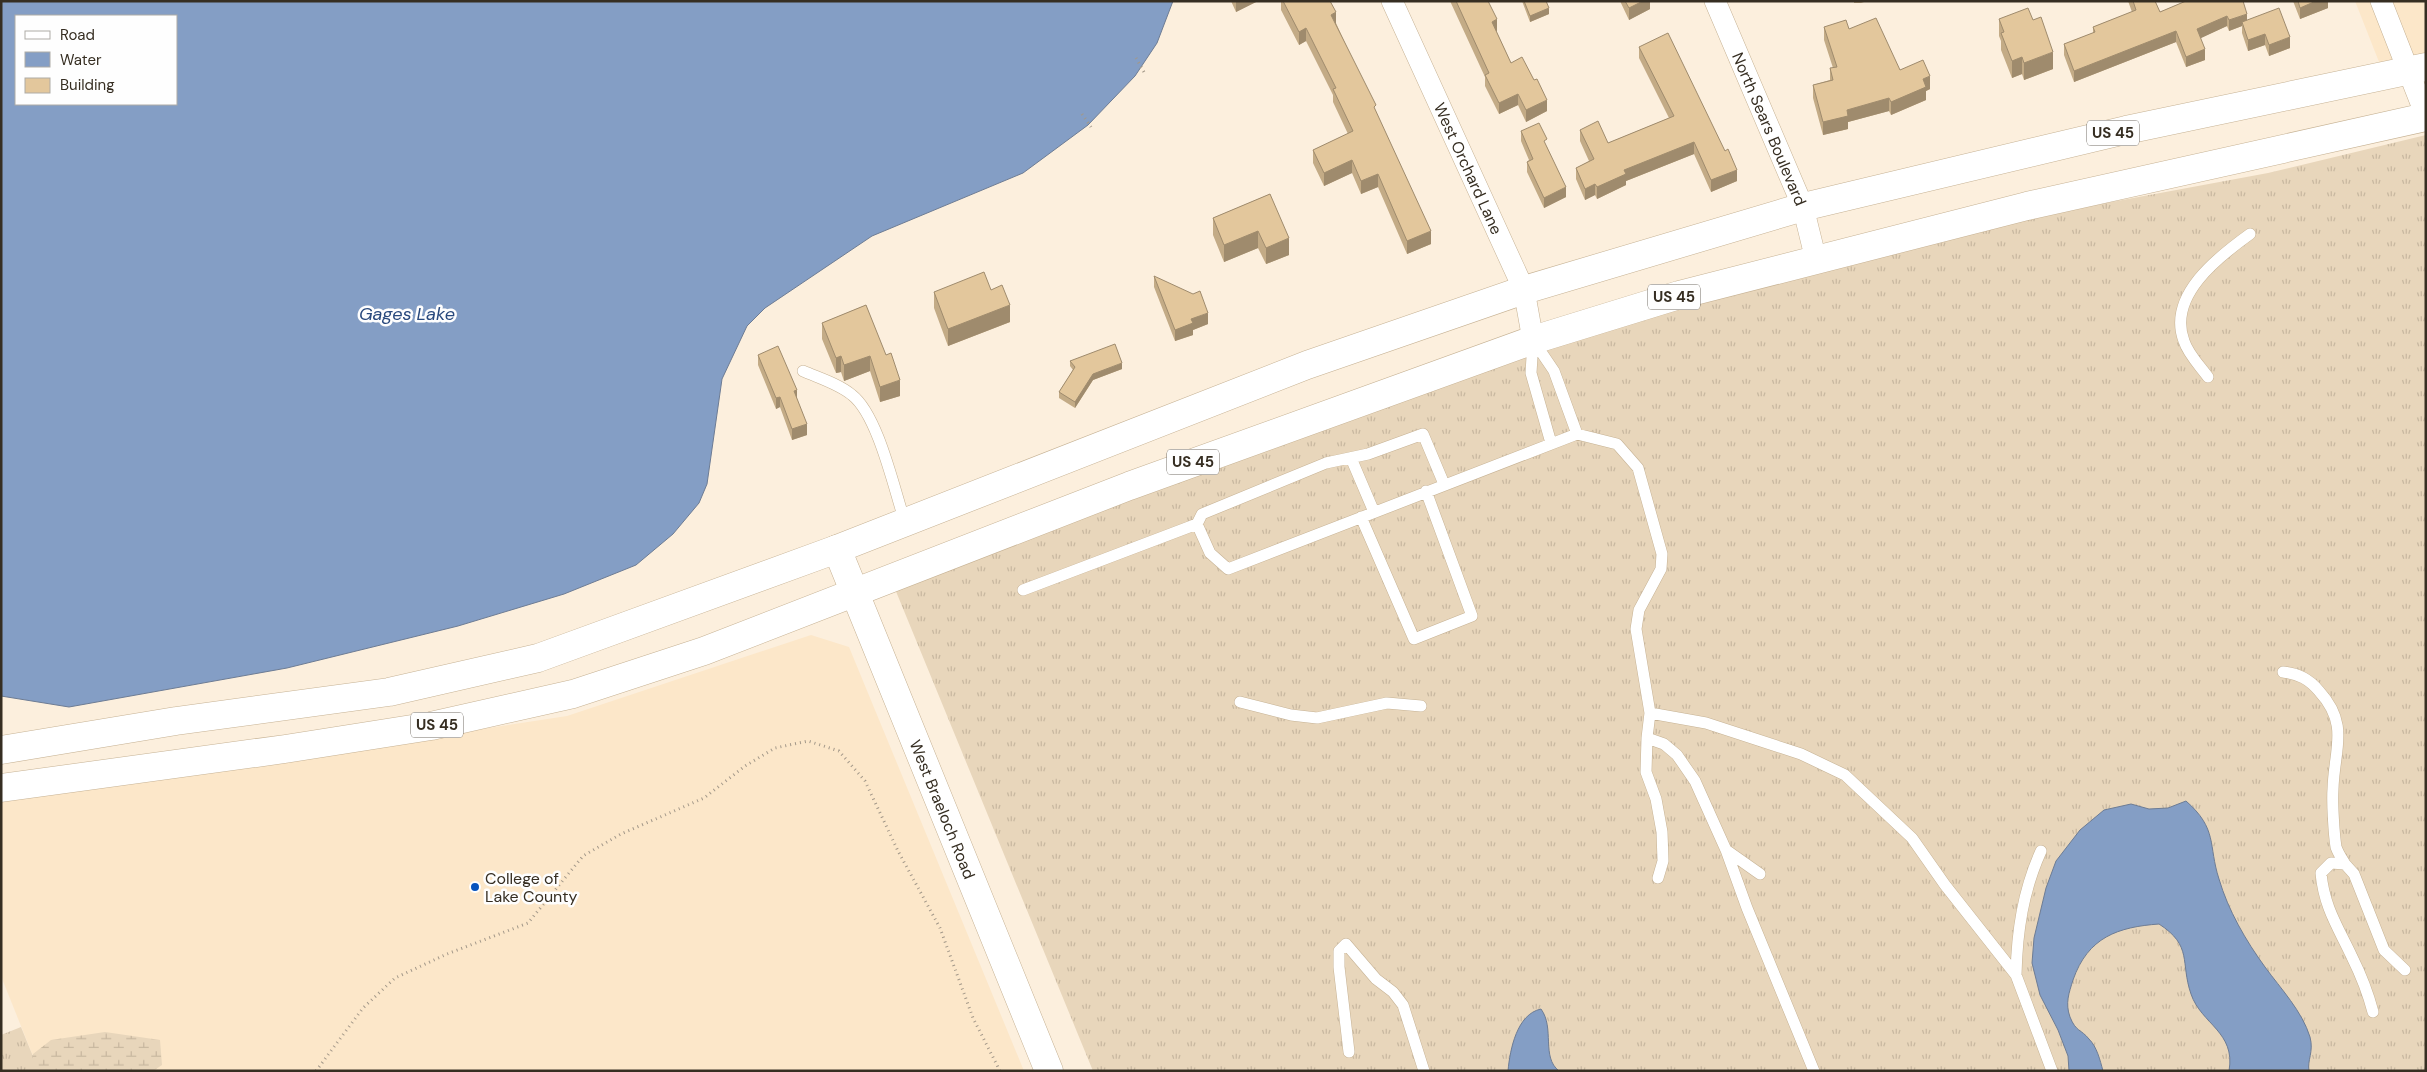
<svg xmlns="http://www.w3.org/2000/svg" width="2427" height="1072" font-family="'DM Sans',sans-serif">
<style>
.built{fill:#fce7c9}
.grass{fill:url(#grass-tufts)}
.wetland{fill:url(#wetland-marsh)}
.water{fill:#849ec5;stroke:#6d7c94;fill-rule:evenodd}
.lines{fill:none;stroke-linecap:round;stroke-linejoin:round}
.lane-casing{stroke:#c6b294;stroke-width:12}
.street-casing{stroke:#c6b294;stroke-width:22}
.secondary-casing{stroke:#c6b294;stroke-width:29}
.primary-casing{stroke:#c6b294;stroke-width:29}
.path{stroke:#a39889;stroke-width:3;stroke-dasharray:1 4;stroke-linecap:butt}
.lane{stroke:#fff;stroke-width:11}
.street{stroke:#fff;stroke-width:21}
.secondary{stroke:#fff;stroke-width:28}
.primary{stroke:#fff;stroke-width:28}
.wall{fill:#c3ab86}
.shaded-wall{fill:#9f8b6d}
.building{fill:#e3c79c;stroke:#9f8b6d}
.poi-dot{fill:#0653bd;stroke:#fefefe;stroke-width:2}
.labels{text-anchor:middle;stroke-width:5;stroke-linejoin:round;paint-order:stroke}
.shield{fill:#fefefe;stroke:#726c64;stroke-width:1}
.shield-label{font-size:15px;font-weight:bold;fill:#362e22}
.street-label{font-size:16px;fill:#362e22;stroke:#fefefe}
.poi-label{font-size:16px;fill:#362e22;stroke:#fefefe;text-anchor:start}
.water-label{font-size:18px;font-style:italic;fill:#29497d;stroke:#fefefe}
</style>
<defs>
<pattern id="grass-tufts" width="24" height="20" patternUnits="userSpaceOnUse" patternTransform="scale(1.25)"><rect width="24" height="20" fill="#e8d6bb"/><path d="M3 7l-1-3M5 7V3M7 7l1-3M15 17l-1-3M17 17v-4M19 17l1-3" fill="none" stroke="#c8b8a0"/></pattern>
<pattern id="wetland-marsh" width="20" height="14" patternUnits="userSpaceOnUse" patternTransform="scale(1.25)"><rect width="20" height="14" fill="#e8d6bb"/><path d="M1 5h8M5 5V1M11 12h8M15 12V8" fill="none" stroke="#c8b8a0"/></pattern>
</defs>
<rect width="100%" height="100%" fill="#fcefdd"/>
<path class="built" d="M 2355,1 L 2426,1 L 2426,55 L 2381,67 Z
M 811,635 L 849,647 L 1024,1071 L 39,1071 L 1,976 L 1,798 L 178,776 L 567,716 Z"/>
<path class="grass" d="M 2426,135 L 2426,1071 L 1093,1071 L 895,589 L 1554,335 L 1847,251 L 2268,173 Z
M 21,1027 L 39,1071 L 1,1071 L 1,1035 Z"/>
<path class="wetland" d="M 105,1032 L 160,1040 L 162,1065 L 153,1071 L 33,1071 L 33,1054 L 51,1040 Z"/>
<path class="water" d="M 1,1 L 1173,1 L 1157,43 L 1135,76 L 1088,125 L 1023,173 L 872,236 L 765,308 L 747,326 L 722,379 L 707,484 L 699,503 L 673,534 L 636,565 L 564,594 L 458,626 L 287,668 L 69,707 L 1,696 ZM 16,16 L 176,16 L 176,104 L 16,104 Z
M 2186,801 C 2218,829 2208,845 2219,879 C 2228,910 2246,941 2265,967 C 2281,989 2302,1011 2310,1037 C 2314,1052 2307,1060 2309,1071 L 2229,1071 C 2236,1032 2201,1024 2191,994 C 2180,962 2193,946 2159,924 C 2118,927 2088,937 2073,980 C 2069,993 2065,1003 2070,1017 C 2076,1032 2081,1029 2089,1039 C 2097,1047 2100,1060 2103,1071 L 2069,1071 L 2068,1056 L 2058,1030 L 2040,995 L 2032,963 L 2034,938 L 2046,888 L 2056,861 L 2080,830 L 2104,810 L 2131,804 L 2149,809 L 2168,808 Z
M 1541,1009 C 1555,1028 1541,1057 1559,1071 L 1508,1071 C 1510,1049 1517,1014 1541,1009 Z"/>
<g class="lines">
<g class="lane-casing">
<path id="lane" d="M 1533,340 L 1554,371 L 1577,434
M 1533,341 L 1531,373 L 1551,443
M 803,371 C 819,378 839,384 852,395 C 878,415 894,489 905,522
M 2208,377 C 2200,366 2188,354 2184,341 C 2167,296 2218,257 2250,234
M 1351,458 L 1374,512
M 1361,517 L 1414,639 L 1472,616 L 1426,491
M 1197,524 L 1202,514 L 1326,463 L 1368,454 L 1423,434 L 1444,484
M 1023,590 L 1197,524 L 1210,553 L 1228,569 L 1577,434 L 1617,444 L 1638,468 L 1662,554 L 1661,569 L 1639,610 L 1636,629 L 1650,713 L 1647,738 L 1646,772 L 1656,799 L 1662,832 L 1663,861 L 1658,878
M 2283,672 C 2299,674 2309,679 2319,691 C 2350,725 2334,749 2333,789 C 2332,803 2334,834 2336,847 C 2338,853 2342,859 2345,864
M 1240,702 L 1291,715 L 1317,718 L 1387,703 L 1421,706
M 1650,713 L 1706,723 L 1801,754 L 1845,775 L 1912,838 L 1945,885 L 2016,975 L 2052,1071
M 1647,738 L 1664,744 L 1677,755 L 1695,781 L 1726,850 L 1760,874
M 1726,850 L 1747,908 L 1814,1071
M 2016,975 C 2017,931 2023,891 2041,851
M 2373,1012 C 2368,993 2361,975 2352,957 C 2338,927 2324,907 2321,873 L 2331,863 L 2345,864 L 2354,874 L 2384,950 L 2405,970
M 1349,1052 L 1339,967 L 1339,951 L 1346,944 L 1376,979 L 1393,992 L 1403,1005 L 1424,1071"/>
</g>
<g class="street-casing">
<g id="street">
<path id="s1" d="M 1392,1 L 1524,290 L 1533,340"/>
<path id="s2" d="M 1715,1 L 1803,207 L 1816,260"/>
<path d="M 2381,1 L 2426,116"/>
</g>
</g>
<g class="secondary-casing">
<g id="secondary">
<path id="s3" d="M 837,549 L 1049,1071"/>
</g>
</g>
<g class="primary-casing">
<path id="primary" d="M 1,750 L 176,721 L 389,692 L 538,658 L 837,549 L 1307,365 L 1524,290 L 1803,207 L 2126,130 L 2426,67
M 1,788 L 285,749 L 431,726 L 573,694 L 704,651 L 1129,486 L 1533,340 L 1679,295 L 2027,206 L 2426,117"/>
</g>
<path class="path" d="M 1136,58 L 1144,72
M 1082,114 L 1091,127
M 316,1071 L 363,1008 L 395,978 L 447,954 L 528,923 L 583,856 L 621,834 L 704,798 L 745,766 L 775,748 L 808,741 L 839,751 L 865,781 L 898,851 L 940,928 L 973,1018 L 1000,1071"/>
<use href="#lane" class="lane"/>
<use href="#street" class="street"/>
<use href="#secondary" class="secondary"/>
<use href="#primary" class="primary"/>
</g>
<path class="wall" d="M 1231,1 L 1258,1 L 1236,12 Z
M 1281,1 L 1330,1 L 1336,23 L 1376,112 L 1431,244 L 1407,254 L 1378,187 L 1361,194 L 1352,173 L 1324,186 L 1313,163 L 1313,150 L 1348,134 L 1333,102 L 1333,95 L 1306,41 L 1299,45 L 1281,10 Z
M 1450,1 L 1488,1 L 1497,31 L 1496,31 L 1511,63 L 1547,111 L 1526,122 L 1518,105 L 1499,114 L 1485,86 L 1485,77 Z
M 1522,1 L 1546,1 L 1549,14 L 1530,22 Z
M 1620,1 L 1650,1 L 1650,9 L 1629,20 Z
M 1854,1 L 1867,1 L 1861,3 L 1854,3 Z
M 2128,1 L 2155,1 L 2160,12 L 2186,1 L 2247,20 L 2290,48 L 2269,56 L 2265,45 L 2248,51 L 2242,33 L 2242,26 L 2229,31 L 2227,26 L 2200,38 L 2205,60 L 2186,67 L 2176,42 L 2074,82 L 2064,55 L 2064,44 L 2093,33 L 2093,27 L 2132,12 Z
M 2293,1 L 2328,1 L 2328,8 L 2300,19 Z
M 1999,19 L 2053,69 L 2024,80 L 2022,74 L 2012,78 L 2001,50 L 2001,41 L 1999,36 Z
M 1824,27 L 1849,29 L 1900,70 L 1930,89 L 1926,91 L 1926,100 L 1891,115 L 1889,111 L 1848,122 L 1848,129 L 1823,135 L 1813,98 L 1813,85 L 1830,80 L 1830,68 L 1833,68 L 1824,40 Z
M 1639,47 L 1737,181 L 1711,192 L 1694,154 L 1626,181 L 1626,185 L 1597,199 L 1595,195 L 1585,200 L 1576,179 L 1576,168 L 1589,161 L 1580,141 L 1580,130 L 1608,143 L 1669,118 L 1639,58 Z
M 1521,131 L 1547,147 L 1566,197 L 1544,208 L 1527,172 L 1527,162 L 1529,160 L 1521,141 Z
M 1270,194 L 1289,255 L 1266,264 L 1258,248 L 1224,262 L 1213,235 L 1213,218 Z
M 1154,276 L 1208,324 L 1193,330 L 1193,335 L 1175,341 L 1154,287 Z
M 991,290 L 1010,322 L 948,346 L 934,308 L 934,292 Z
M 866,305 L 900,396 L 880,402 L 870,371 L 844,381 L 841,372 L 836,373 L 822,339 L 822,323 Z
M 758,355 L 797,399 L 807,435 L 792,440 L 780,407 L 776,409 L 758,365 Z
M 1070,361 L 1122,369 L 1093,380 L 1075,408 L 1059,398 L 1059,392 L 1073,370 L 1070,366 Z"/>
<path class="shaded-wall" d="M 1236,1 L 1258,1 L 1236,12 Z
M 1643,1 L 1650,1 L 1650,9 L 1629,20 L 1629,8 Z
M 2316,1 L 2328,1 L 2328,8 L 2300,19 L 2300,8 Z
M 1549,8 L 1549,14 L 1530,22 L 1530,16 Z
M 1336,12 L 1336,25 L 1331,15 Z
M 2247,14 L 2247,24 L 2242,22 L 2242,26 L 2229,31 L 2229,20 Z
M 2227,16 L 2227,26 L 2197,40 L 2197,29 Z
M 1497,19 L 1497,31 L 1492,33 L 1492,22 Z
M 1306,28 L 1306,41 L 1299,45 L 1299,32 Z
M 2176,31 L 2176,42 L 2074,82 L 2074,71 Z
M 2265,34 L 2265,45 L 2248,51 L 2248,40 Z
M 2290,37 L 2290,48 L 2269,56 L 2269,45 Z
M 2205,49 L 2205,60 L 2186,67 L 2186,57 Z
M 2053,52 L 2053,69 L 2024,80 L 2024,63 Z
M 2022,57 L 2022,74 L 2012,78 L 2012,61 Z
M 1930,76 L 1930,89 L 1926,91 L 1926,100 L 1891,115 L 1891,102 L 1923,79 Z
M 1518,94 L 1518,105 L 1499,114 L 1499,103 Z
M 1889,98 L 1889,111 L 1848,122 L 1848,129 L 1823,135 L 1823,122 L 1847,110 Z
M 1547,100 L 1547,111 L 1526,122 L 1526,110 Z
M 1694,142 L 1694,154 L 1626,181 L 1626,185 L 1597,199 L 1597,187 L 1624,170 Z
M 1352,160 L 1352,173 L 1324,186 L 1324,173 Z
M 1737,170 L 1737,181 L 1711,192 L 1711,180 Z
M 1378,174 L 1378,187 L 1361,194 L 1361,181 Z
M 1595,184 L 1595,195 L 1585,200 L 1585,189 Z
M 1566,187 L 1566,197 L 1544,208 L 1544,198 Z
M 1258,231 L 1258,248 L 1224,262 L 1224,245 Z
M 1431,231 L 1431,244 L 1407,254 L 1407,241 Z
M 1289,238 L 1289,255 L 1266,264 L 1266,248 Z
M 1010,305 L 1010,322 L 948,346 L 948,329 Z
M 1208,313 L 1208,324 L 1193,330 L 1193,335 L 1175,341 L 1175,330 L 1191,319 Z
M 841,356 L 841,372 L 836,373 L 836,358 Z
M 870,356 L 870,371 L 844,381 L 844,365 Z
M 1122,363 L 1122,369 L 1093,380 L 1075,408 L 1075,402 L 1093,374 Z
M 900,380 L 900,396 L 880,402 L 880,387 Z
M 797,390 L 797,401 L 794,391 Z
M 780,397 L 780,407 L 776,409 L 776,398 Z
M 807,424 L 807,435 L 792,440 L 792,429 Z"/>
<path class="building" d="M 1283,1 L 1330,1 L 1336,12 L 1331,15 L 1376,105 L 1374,107 L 1431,231 L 1407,241 L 1378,174 L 1361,181 L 1352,160 L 1324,173 L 1313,150 L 1353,131 L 1333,89 L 1336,88 L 1306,28 L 1299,32 Z
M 1456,1 L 1488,1 L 1497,19 L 1492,22 L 1511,63 L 1522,57 L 1534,80 L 1537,79 L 1547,100 L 1526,110 L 1518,94 L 1499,103 L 1485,75 L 1489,73 Z
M 1524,1 L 1546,1 L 1549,8 L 1530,16 Z
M 1625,1 L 1643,1 L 1629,8 Z
M 2133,1 L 2155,1 L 2160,12 L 2186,1 L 2243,1 L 2247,14 L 2229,20 L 2227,16 L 2197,29 L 2205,49 L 2186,57 L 2176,31 L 2074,71 L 2064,44 L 2095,32 L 2093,27 L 2136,10 Z
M 2298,1 L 2316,1 L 2300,8 Z
M 2028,8 L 2033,20 L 2041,17 L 2053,52 L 2024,63 L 2022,57 L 2012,61 L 2001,33 L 2004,32 L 1999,19 Z
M 2279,8 L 2290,37 L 2269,45 L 2265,34 L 2248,40 L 2242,22 Z
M 1876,18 L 1900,70 L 1923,60 L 1930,76 L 1923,79 L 1926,87 L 1891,102 L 1889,98 L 1847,110 L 1848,116 L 1823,122 L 1813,85 L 1833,80 L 1830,68 L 1837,67 L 1824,27 L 1846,20 L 1849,29 Z
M 1668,33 L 1725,151 L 1728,149 L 1737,170 L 1711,180 L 1694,142 L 1624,170 L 1626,174 L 1597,187 L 1595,184 L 1585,189 L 1576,168 L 1594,159 L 1580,130 L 1598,121 L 1608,143 L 1674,116 L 1639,47 Z
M 1539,123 L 1547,139 L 1544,141 L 1566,187 L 1544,198 L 1527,162 L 1533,159 L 1521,131 Z
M 1270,194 L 1289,238 L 1266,248 L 1258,231 L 1224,245 L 1213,218 Z
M 984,272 L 991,290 L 1002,285 L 1010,305 L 948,329 L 934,292 Z
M 1154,276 L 1193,294 L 1200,291 L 1208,313 L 1191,319 L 1193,323 L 1175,330 Z
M 866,305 L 886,355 L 891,353 L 900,380 L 880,387 L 870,356 L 844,365 L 841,356 L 836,358 L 822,323 Z
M 1115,344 L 1122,363 L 1093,374 L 1075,402 L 1059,392 L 1075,367 L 1070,361 Z
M 778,346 L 797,390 L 794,391 L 807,424 L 792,429 L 780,397 L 776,398 L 758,355 Z"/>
<circle class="poi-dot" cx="475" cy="887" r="5"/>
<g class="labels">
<g class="shield">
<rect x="2087" y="120.5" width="52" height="25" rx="4"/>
<rect x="1648" y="284.5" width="52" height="25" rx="4"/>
<rect x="1167" y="449.5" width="52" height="25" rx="4"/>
<rect x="411" y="712.5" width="52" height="25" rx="4"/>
</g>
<g class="shield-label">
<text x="2113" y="138">US 45</text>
<text x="1674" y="302">US 45</text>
<text x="1193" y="467">US 45</text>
<text x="437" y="730">US 45</text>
</g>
<g class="street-label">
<text dy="6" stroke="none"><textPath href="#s2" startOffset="139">North Sears Boulevard</textPath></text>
<text dy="6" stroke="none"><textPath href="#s1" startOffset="184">West Orchard Lane</textPath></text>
<text dy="6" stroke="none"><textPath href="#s3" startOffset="281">West Braeloch Road</textPath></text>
</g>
<g class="poi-label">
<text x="485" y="884">College of<tspan x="485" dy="18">Lake County</tspan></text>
</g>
<g class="water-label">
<text x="407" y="320">Gages Lake</text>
</g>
</g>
<rect width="2427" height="1072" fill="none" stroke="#362e22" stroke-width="5"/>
<rect x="15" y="15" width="162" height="90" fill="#fefefe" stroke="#aeaba6"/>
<rect x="25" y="31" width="25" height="8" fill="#ffffff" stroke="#aeaba6"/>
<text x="60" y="40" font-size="15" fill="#362e22">Road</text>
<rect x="25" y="52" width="25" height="15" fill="#849ec5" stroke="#aeaba6"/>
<text x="60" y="65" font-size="15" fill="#362e22">Water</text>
<rect x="25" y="78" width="25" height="15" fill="#e3c79c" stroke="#aeaba6"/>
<text x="60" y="90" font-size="15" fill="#362e22">Building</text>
</svg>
